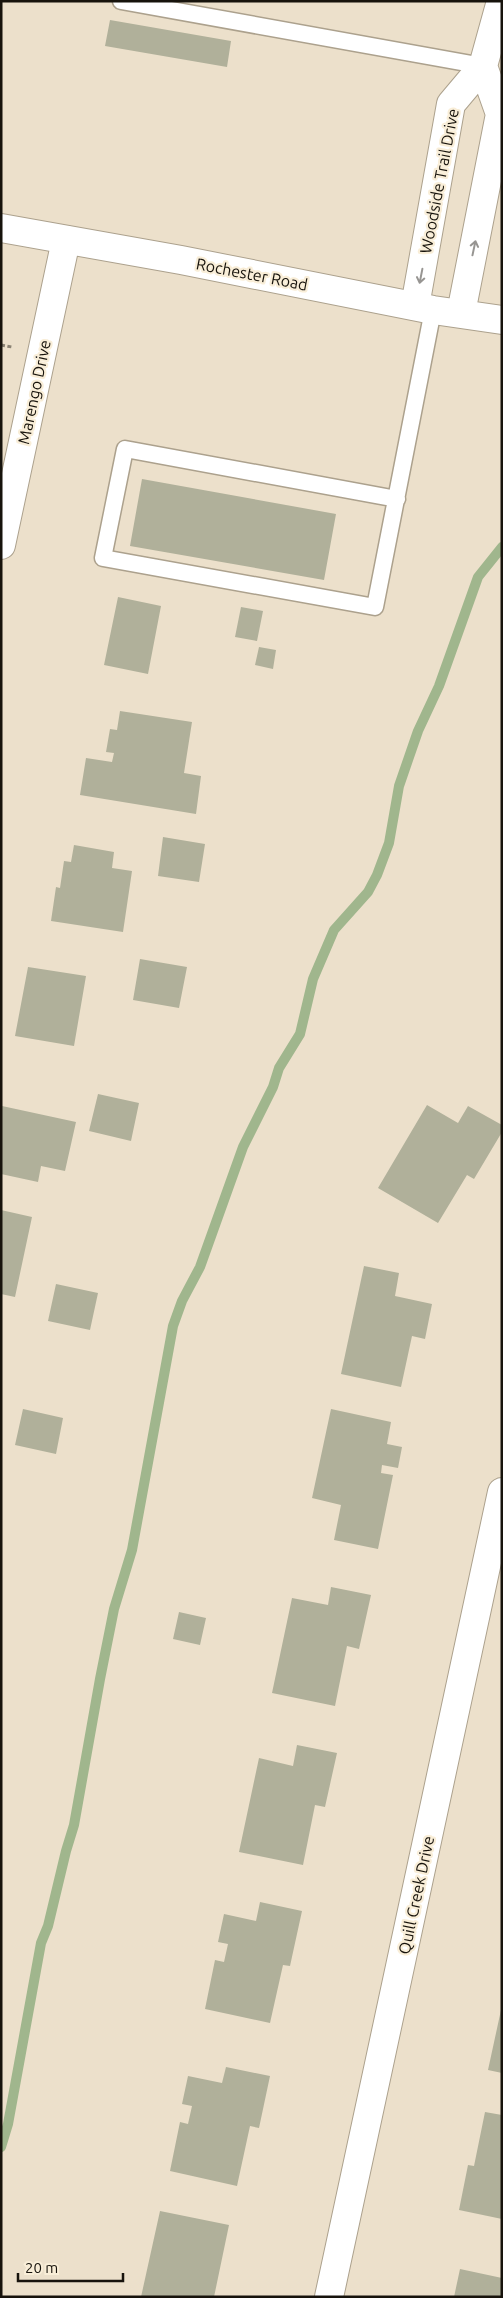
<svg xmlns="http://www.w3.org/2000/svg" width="503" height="2298" font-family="Ubuntu,sans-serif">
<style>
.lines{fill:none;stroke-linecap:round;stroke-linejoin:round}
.stream{stroke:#a0b68d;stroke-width:10}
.building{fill:#b0b09a}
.lane-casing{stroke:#aca18d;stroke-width:19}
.street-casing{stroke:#aca18d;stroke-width:30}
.secondary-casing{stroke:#aca18d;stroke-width:30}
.path{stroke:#8b8374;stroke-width:3;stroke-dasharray:4 2.5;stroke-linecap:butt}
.lane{stroke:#fff;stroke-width:16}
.street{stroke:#fff;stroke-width:28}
.secondary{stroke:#fff;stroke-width:28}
.oneway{stroke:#979592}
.labels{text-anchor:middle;stroke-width:4.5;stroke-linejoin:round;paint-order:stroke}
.street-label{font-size:16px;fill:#17130c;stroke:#f9eed8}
</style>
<rect width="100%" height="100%" fill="#ece0cb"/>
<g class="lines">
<path class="stream" d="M 1,2147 L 8,2124 L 41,1943 L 48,1926 L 66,1851 L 74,1825 L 100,1679 L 114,1609 L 132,1550 L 173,1326 L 182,1301 L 200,1267 L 243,1147 L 273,1087 L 279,1068 L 300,1034 L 313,979 L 334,930 L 368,892 L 377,875 L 389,843 L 399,786 L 418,731 L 439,686 L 478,577 L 502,547"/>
</g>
<path class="building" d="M 110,20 L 231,41 L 227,67 L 105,46 Z
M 142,479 L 336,514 L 324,580 L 130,546 Z
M 118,597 L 161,606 L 148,674 L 104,665 Z
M 241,607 L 263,611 L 257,641 L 235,637 Z
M 259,647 L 276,650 L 273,669 L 255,665 Z
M 120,711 L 192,722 L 184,773 L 201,776 L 196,814 L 80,795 L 86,758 L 112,762 L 114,753 L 106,752 L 110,729 L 117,730 Z
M 163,837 L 205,844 L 199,882 L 158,876 Z
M 74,845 L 114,852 L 112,868 L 132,871 L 123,932 L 51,921 L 56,887 L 60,888 L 64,861 L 71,862 Z
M 140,959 L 187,967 L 179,1008 L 133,1000 Z
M 28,967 L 86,976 L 74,1046 L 15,1036 Z
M 98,1094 L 139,1103 L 131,1141 L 89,1131 Z
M 427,1105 L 458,1123 L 468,1106 L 502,1125 L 502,1132 L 474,1179 L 467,1175 L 438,1223 L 378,1188 Z
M 2,1106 L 76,1122 L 65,1171 L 41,1166 L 38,1182 L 1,1174 Z
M 1,1210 L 32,1217 L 15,1297 L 1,1294 Z
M 364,1266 L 399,1273 L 395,1296 L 432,1304 L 425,1339 L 412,1336 L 401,1387 L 341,1374 Z
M 56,1284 L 98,1293 L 90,1330 L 48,1321 Z
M 23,1409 L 63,1418 L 56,1454 L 15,1445 Z
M 331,1409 L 391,1422 L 387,1444 L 402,1447 L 398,1468 L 382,1465 L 381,1473 L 393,1475 L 378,1549 L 334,1540 L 341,1505 L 312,1498 Z
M 331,1587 L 371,1595 L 359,1649 L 347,1646 L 335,1706 L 272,1693 L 292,1598 L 328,1605 Z
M 179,1612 L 206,1618 L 200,1645 L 173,1639 Z
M 297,1745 L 337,1753 L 325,1807 L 315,1805 L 303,1865 L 239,1852 L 259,1758 L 293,1766 Z
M 260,1902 L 302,1911 L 290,1966 L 283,1965 L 270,2023 L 205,2009 L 215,1960 L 224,1962 L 228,1944 L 218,1942 L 224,1914 L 256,1921 Z
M 501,2010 L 502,2010 L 502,2073 L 488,2070 Z
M 226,2067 L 270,2076 L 259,2128 L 250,2126 L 237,2186 L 170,2171 L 180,2122 L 188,2124 L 192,2106 L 182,2104 L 188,2076 L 222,2083 Z
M 485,2112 L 502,2115 L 502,2219 L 459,2210 L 468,2165 L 474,2166 Z
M 160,2211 L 229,2225 L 214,2297 L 141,2297 Z
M 460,2269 L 502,2278 L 502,2297 L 454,2297 Z"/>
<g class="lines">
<g class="lane-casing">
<path id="lane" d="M 121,1 L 483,66
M 397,499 L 125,449 L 103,558 L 375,607 L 433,310"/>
</g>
<g class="street-casing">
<path id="street" d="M 415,306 L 451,104 L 483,66 L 501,1
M 461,313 L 500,114 L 483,66
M 1,545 L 66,240
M 329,2297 L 502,1492"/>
</g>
<g class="secondary-casing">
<path id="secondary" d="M 1,228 L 181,260 L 433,310 L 502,320"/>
</g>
<path class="path" d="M 1,345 L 12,347"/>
<use href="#lane" class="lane"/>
<use href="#street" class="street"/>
<use href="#secondary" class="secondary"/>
</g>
<defs><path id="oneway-shaft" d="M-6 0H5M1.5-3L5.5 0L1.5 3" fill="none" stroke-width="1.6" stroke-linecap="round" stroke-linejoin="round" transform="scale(1.25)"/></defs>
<g class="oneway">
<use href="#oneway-shaft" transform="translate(474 248) rotate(-78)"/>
<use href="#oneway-shaft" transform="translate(421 276) rotate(101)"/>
</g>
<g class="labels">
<g class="street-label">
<text transform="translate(439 181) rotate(-79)" y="6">Woodside Trail Drive</text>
<text transform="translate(252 274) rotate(11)" y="6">Rochester Road</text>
<text transform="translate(34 392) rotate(-78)" y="6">Marengo Drive</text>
<text transform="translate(416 1895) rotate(-78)" y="6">Quill Creek Drive</text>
</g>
</g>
<rect width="503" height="2298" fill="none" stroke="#17130c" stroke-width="5"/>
<path d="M18 2273v8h105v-8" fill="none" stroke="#17130c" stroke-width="2.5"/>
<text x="25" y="2273" font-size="15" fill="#17130c" stroke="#f9eed8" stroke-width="4" paint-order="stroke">20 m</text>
</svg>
